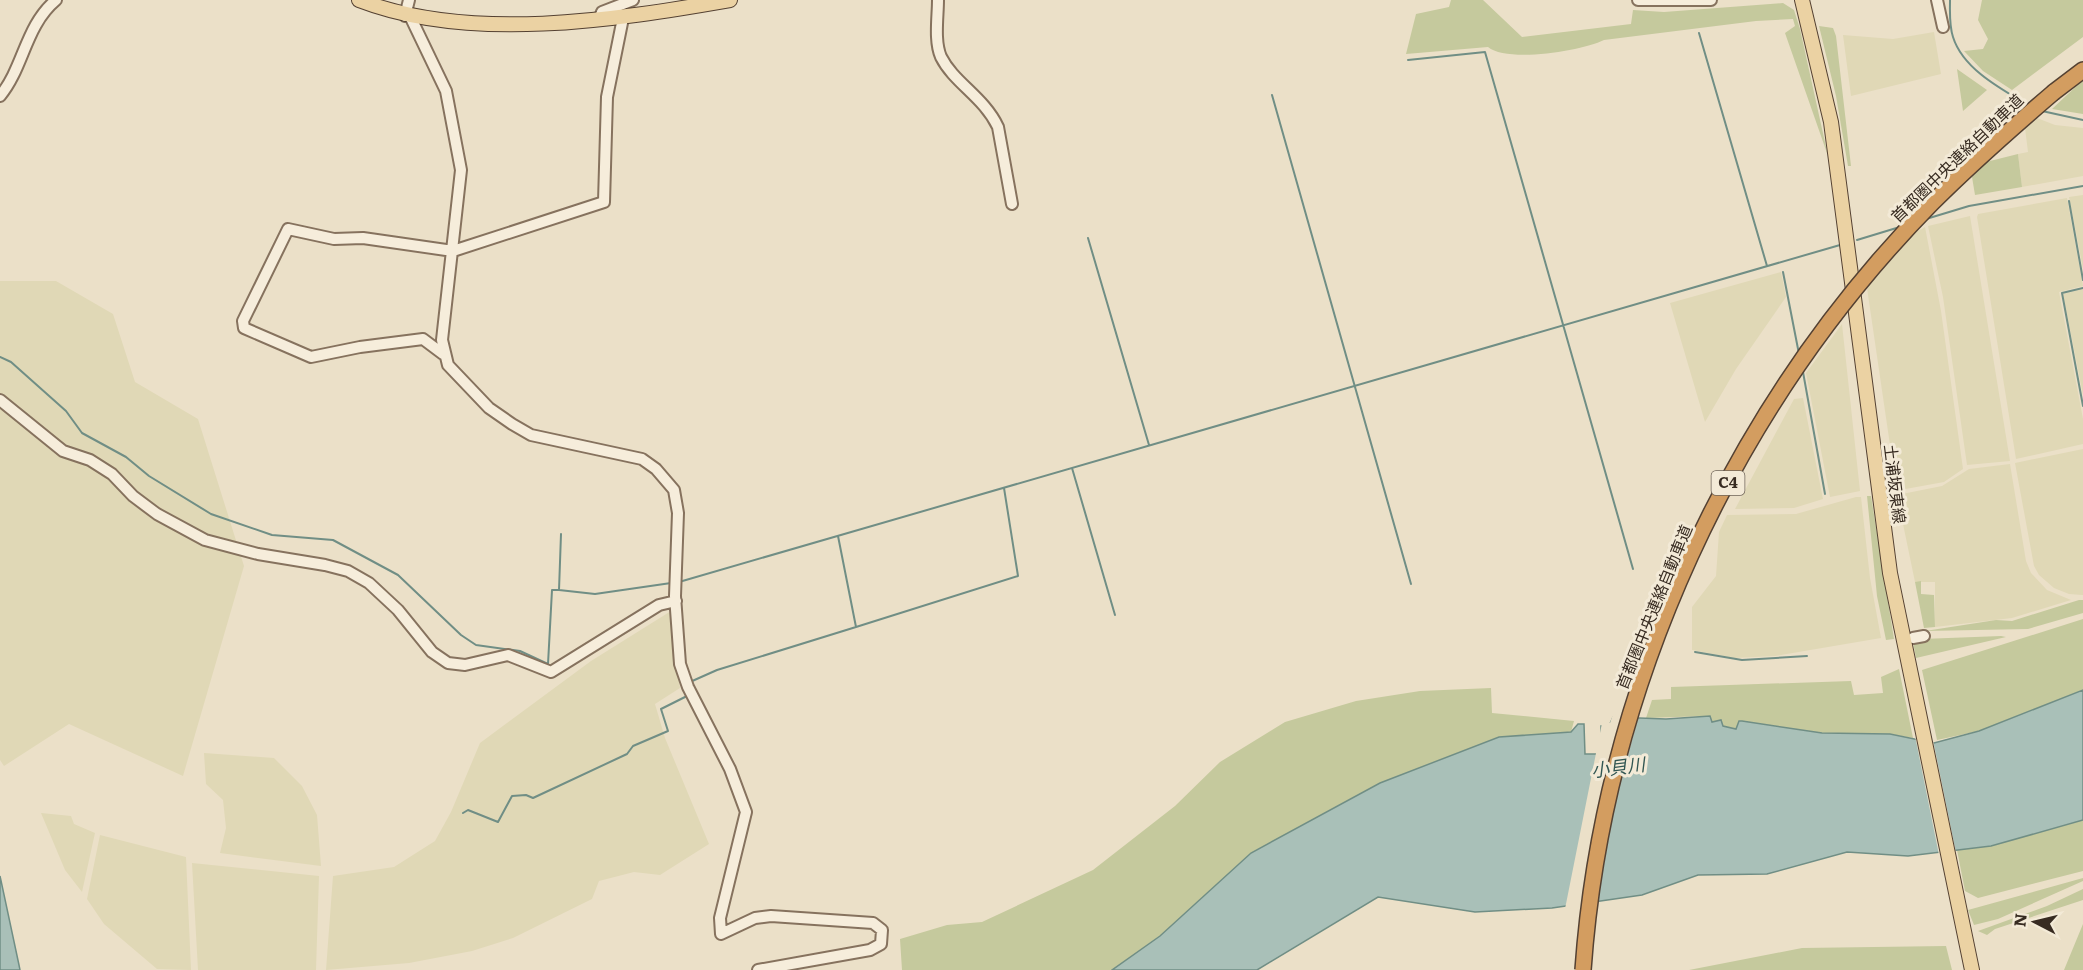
<svg xmlns="http://www.w3.org/2000/svg" width="2083" height="970" font-family="Literata,'Noto Sans JP',serif">
<style>
.farmland{fill:#e0d8b6}
.green{fill:#c5c99d}
.water{fill:#a9c0b8;stroke:#708e85;stroke-width:1.5}
.pier{fill:#ebe0c8}
.lines{fill:none;stroke-linecap:round;stroke-linejoin:round}
.stream{stroke:#708e85;stroke-width:2}
.minor-casing{stroke:#86725e;stroke-width:14}
.major-casing{stroke:#544132;stroke-width:16}
.highway-casing{stroke:#544132;stroke-width:18}
.minor{stroke:#f6eddb;stroke-width:10}
.major{stroke:#ebd2a3;stroke-width:14}
.highway{stroke:#d39d60;stroke-width:15}
.highway-bridge-casing{stroke:#544132;stroke-width:18;stroke-linecap:butt}
.highway-bridge{stroke:#d39d60;stroke-width:15}
.labels{text-anchor:middle;stroke-width:6;stroke-linejoin:round;paint-order:stroke}
.shield{fill:#f3ead7;stroke:#6f6458;stroke-width:1.5}
.shield-label{font-size:15px;font-weight:bold;fill:#372b21}
.street-label{font-size:16px;fill:#372b21;stroke:#f3ead7}
.water-label{font-size:18px;font-style:italic;fill:#315652;stroke:#f3ead7}
</style>
<rect width="100%" height="100%" fill="#ebe0c8"/>
<path class="farmland" d="M 1934,32 L 1941,74 L 1851,96 L 1843,35 L 1893,39 Z
M 2037,118 L 2055,125 L 2083,128 L 2083,176 L 2022,187 L 2018,154 L 2028,152 L 2025,128 Z
M 2083,195 L 2083,269 L 2069,197 Z
M 2067,198 L 2083,286 L 2059,292 L 2083,419 L 2083,444 L 2016,459 L 1977,217 L 1978,214 Z
M 1970,216 L 2010,461 L 1967,465 L 1943,297 L 1928,226 Z
M 1925,227 L 1941,311 L 1963,469 L 1944,482 L 1900,490 L 1900,486 L 1896,486 L 1867,288 L 1916,232 Z
M 1781,272 L 1786,297 L 1736,369 L 1705,422 L 1670,303 Z
M 0,281 L 56,281 L 113,314 L 135,382 L 198,419 L 244,566 L 183,776 L 69,724 L 4,766 L 0,760 Z
M 2083,289 L 2083,395 L 2063,294 Z
M 1842,324 L 1860,491 L 1830,497 L 1806,373 Z
M 1803,398 L 1823,499 L 1794,508 L 1735,509 L 1794,399 Z
M 2083,449 L 2083,595 L 2082,595 L 2069,594 L 2054,588 L 2039,575 L 2034,566 L 2015,463 Z
M 2010,464 L 2026,561 L 2031,573 L 2047,590 L 2071,600 L 2012,618 L 1935,627 L 1935,582 L 1915,582 L 1897,495 L 1942,486 L 1969,469 Z
M 1856,497 L 1861,497 L 1870,578 L 1881,638 L 1775,656 L 1734,658 L 1692,650 L 1692,607 L 1716,576 L 1719,532 L 1727,515 L 1796,514 Z
M 671,611 L 680,688 L 655,704 L 665,738 L 709,844 L 660,875 L 634,872 L 599,881 L 592,899 L 513,938 L 472,951 L 409,963 L 326,970 L 333,876 L 394,867 L 435,841 L 451,812 L 480,743 L 591,661 Z
M 204,753 L 274,758 L 302,786 L 317,815 L 321,866 L 220,853 L 226,828 L 223,800 L 206,784 Z
M 41,813 L 71,816 L 74,824 L 95,833 L 82,892 L 65,870 Z
M 100,835 L 186,857 L 191,970 L 157,969 L 104,924 L 87,899 Z
M 192,863 L 319,876 L 316,970 L 198,970 Z"/>
<path class="green" d="M 1451,0 L 1483,0 L 1522,37 L 1631,24 L 1633,10 L 1664,12 L 1783,3 L 1794,10 L 1800,29 L 1828,156 L 1785,33 L 1795,26 L 1793,19 L 1756,21 L 1604,40 C 1582,51 1507,63 1488,47 L 1406,54 L 1416,14 L 1449,7 Z
M 1982,0 L 2083,0 L 2083,37 L 2012,90 L 1983,71 L 1964,51 L 1983,49 L 1988,39 L 1978,20 Z
M 1819,26 L 1833,28 L 1836,36 L 1851,166 L 1848,166 L 1836,96 Z
M 1957,69 L 1987,90 L 1963,111 Z
M 2083,80 L 2083,114 L 2052,109 Z
M 2018,154 L 2022,187 L 1975,195 L 1972,177 L 1986,162 Z
M 1867,496 L 1871,496 L 1894,639 L 1886,640 L 1877,596 Z
M 1921,581 L 1921,594 L 1934,595 L 1935,627 L 1924,628 L 1915,582 Z
M 2079,600 L 2083,600 L 2083,613 L 2028,629 L 1925,631 L 1996,620 L 2012,621 Z
M 2083,619 L 2083,690 L 1979,731 L 1937,740 L 1922,670 Z
M 2001,636 L 2006,637 L 1916,658 L 1913,642 L 1922,639 Z
M 1899,669 L 1913,738 L 1890,734 L 1822,733 L 1742,721 L 1739,721 L 1736,729 L 1723,726 L 1721,720 L 1712,722 L 1707,716 L 1646,718 L 1652,700 L 1671,699 L 1671,687 L 1851,681 L 1854,695 L 1883,693 L 1881,677 Z
M 1491,688 L 1492,713 L 1574,721 L 1571,732 L 1499,737 L 1380,783 L 1251,853 L 1160,936 L 1112,970 L 902,970 L 900,939 L 947,925 L 982,922 L 1093,870 L 1175,806 L 1220,762 L 1285,722 L 1356,701 L 1420,691 Z
M 2083,820 L 2083,871 L 1978,898 L 1965,891 L 1957,850 L 1991,846 Z
M 2083,878 L 2083,881 L 1998,919 L 1974,925 L 1968,910 Z
M 2083,889 L 2083,900 L 1995,929 L 1987,935 L 1978,931 L 2047,906 Z
M 2083,924 L 2083,970 L 2064,970 Z
M 1946,946 L 1952,970 L 1689,970 L 1802,948 Z"/>
<path class="water" d="M 2083,690 L 2083,820 L 1991,846 L 1908,856 L 1847,852 L 1767,874 L 1698,875 L 1642,895 L 1552,908 L 1475,912 L 1378,897 L 1257,970 L 1112,970 L 1160,936 L 1251,853 L 1380,783 L 1499,737 L 1571,732 L 1578,724 L 1584,724 L 1585,754 L 1601,754 L 1601,726 L 1609,726 L 1613,717 L 1666,719 L 1710,716 L 1712,722 L 1721,720 L 1723,726 L 1736,729 L 1739,721 L 1742,721 L 1822,733 L 1890,734 L 1934,743 L 1979,731 Z
M 0,876 L 19,965 L 20,970 L 0,970 Z"/>
<path class="pier" d="M 1613,714 L 1639,715 L 1615,802 L 1597,904 L 1565,909 L 1602,723 L 1610,723 Z
M 1915,736 L 1933,740 L 1956,853 L 1939,855 Z"/>
<g class="lines">
<path class="stream" d="M 1950,0 C 1950,12 1949,25 1953,37 C 1963,69 2001,89 2028,105
M 1699,33 L 1767,266
M 1408,60 L 1485,52 L 1633,569
M 1272,95 L 1411,584
M 2042,111 L 2083,120
M 2069,201 L 2083,280
M 1926,219 L 1969,206 L 2083,186
M 1088,238 L 1149,445
M 1857,240 L 1903,226
M 1783,272 L 1799,354
M 2083,288 L 2062,293 L 2083,406
M 0,357 L 11,362 L 66,411 L 82,433 L 126,457 L 149,476 L 211,514 L 272,535 L 333,540 L 398,575 L 461,635 L 476,645 L 520,651 L 548,664 L 552,590 L 558,590
M 1803,372 L 1825,494
M 1072,468 L 1115,615
M 561,534 L 559,590 L 595,594 L 671,583
M 679,582 L 1840,245
M 856,627 L 1018,576 L 1004,488
M 1695,652 L 1742,660 L 1807,656
M 690,682 L 717,670 L 856,627 L 838,536
M 463,813 L 468,810 L 498,822 L 512,796 L 526,795 L 533,798 L 627,754 L 633,746 L 668,731 L 661,709 L 687,696"/>
<g class="minor-casing">
<path id="minor" d="M 938,0 C 938,17 934,41 941,57 C 954,83 984,97 998,127 L 1012,204
M 1638,0 L 1711,0
M 1937,0 L 1943,27
M 405,16 L 409,0
M 410,16 L 446,91 L 461,170 L 442,340 L 448,365 L 489,408 L 512,424 L 531,435 L 642,459 L 656,469 L 674,490 L 678,513 L 675,596 L 680,664 L 688,687 L 730,769 L 746,812 L 720,918 L 721,934 L 755,918 L 771,916 L 873,923 L 882,930 L 881,944 L 870,950 L 758,970
M 599,20 L 602,12 L 633,0
M 0,96 C 24,67 25,26 56,0
M 443,354 L 423,339 L 360,347 L 311,357 L 244,328 L 243,321 L 288,229 L 334,239 L 363,238 L 453,251 L 604,202 L 607,97 L 623,18
M 0,400 L 63,451 L 90,460 L 112,474 L 133,496 L 157,514 L 205,540 L 258,554 L 325,565 L 348,571 L 369,583 L 398,610 L 432,652 L 448,663 L 465,665 L 508,655 L 551,672 L 659,605 L 676,601
M 1913,638 L 1924,636"/>
</g>
<g class="major-casing">
<path id="major" d="M 359,0 C 470,43 615,20 730,0
M 1802,0 L 1831,122 L 1890,573 L 1972,970"/>
</g>
<g class="highway-casing">
<path id="highway" d="M 2054,92 L 2083,70"/>
</g>
<use href="#minor" class="minor"/>
<use href="#major" class="major"/>
<use href="#highway" class="highway"/>
<g class="highway-bridge-casing">
<path id="highway-bridge" d="M 1583,970 C 1603,687 1733,405 1932,203 C 1971,164 2012,128 2054,92"/>
</g>
<use href="#highway-bridge" class="highway-bridge"/>
</g>
<g class="labels">
<rect class="shield" x="1711.5" y="471" width="33" height="24" rx="4.5"/>
<g class="shield-label">
<text x="1728" y="488">C4</text>
</g>
<g class="street-label">
<text transform="translate(1957 158) rotate(-44)" y="6">首都圏中央連絡自動車道</text>
<text transform="translate(1895 484) rotate(83)" y="6">土浦坂東線</text>
<text transform="translate(1654 607) rotate(-68)" y="6">首都圏中央連絡自動車道</text>
</g>
<g class="water-label">
<text transform="translate(1618 768) rotate(-7)" y="6">小貝川</text>
</g>
</g>
<g transform="translate(2035 922) rotate(277)" stroke="#f3ead7" stroke-width="4.5" paint-order="stroke">
<path d="M0-4.5L10 22L0 15L-10 22Z" fill="#372b21"/>
<text y="-9" font-size="16" font-weight="bold" text-anchor="middle" fill="#372b21">N</text>
</g>
</svg>
